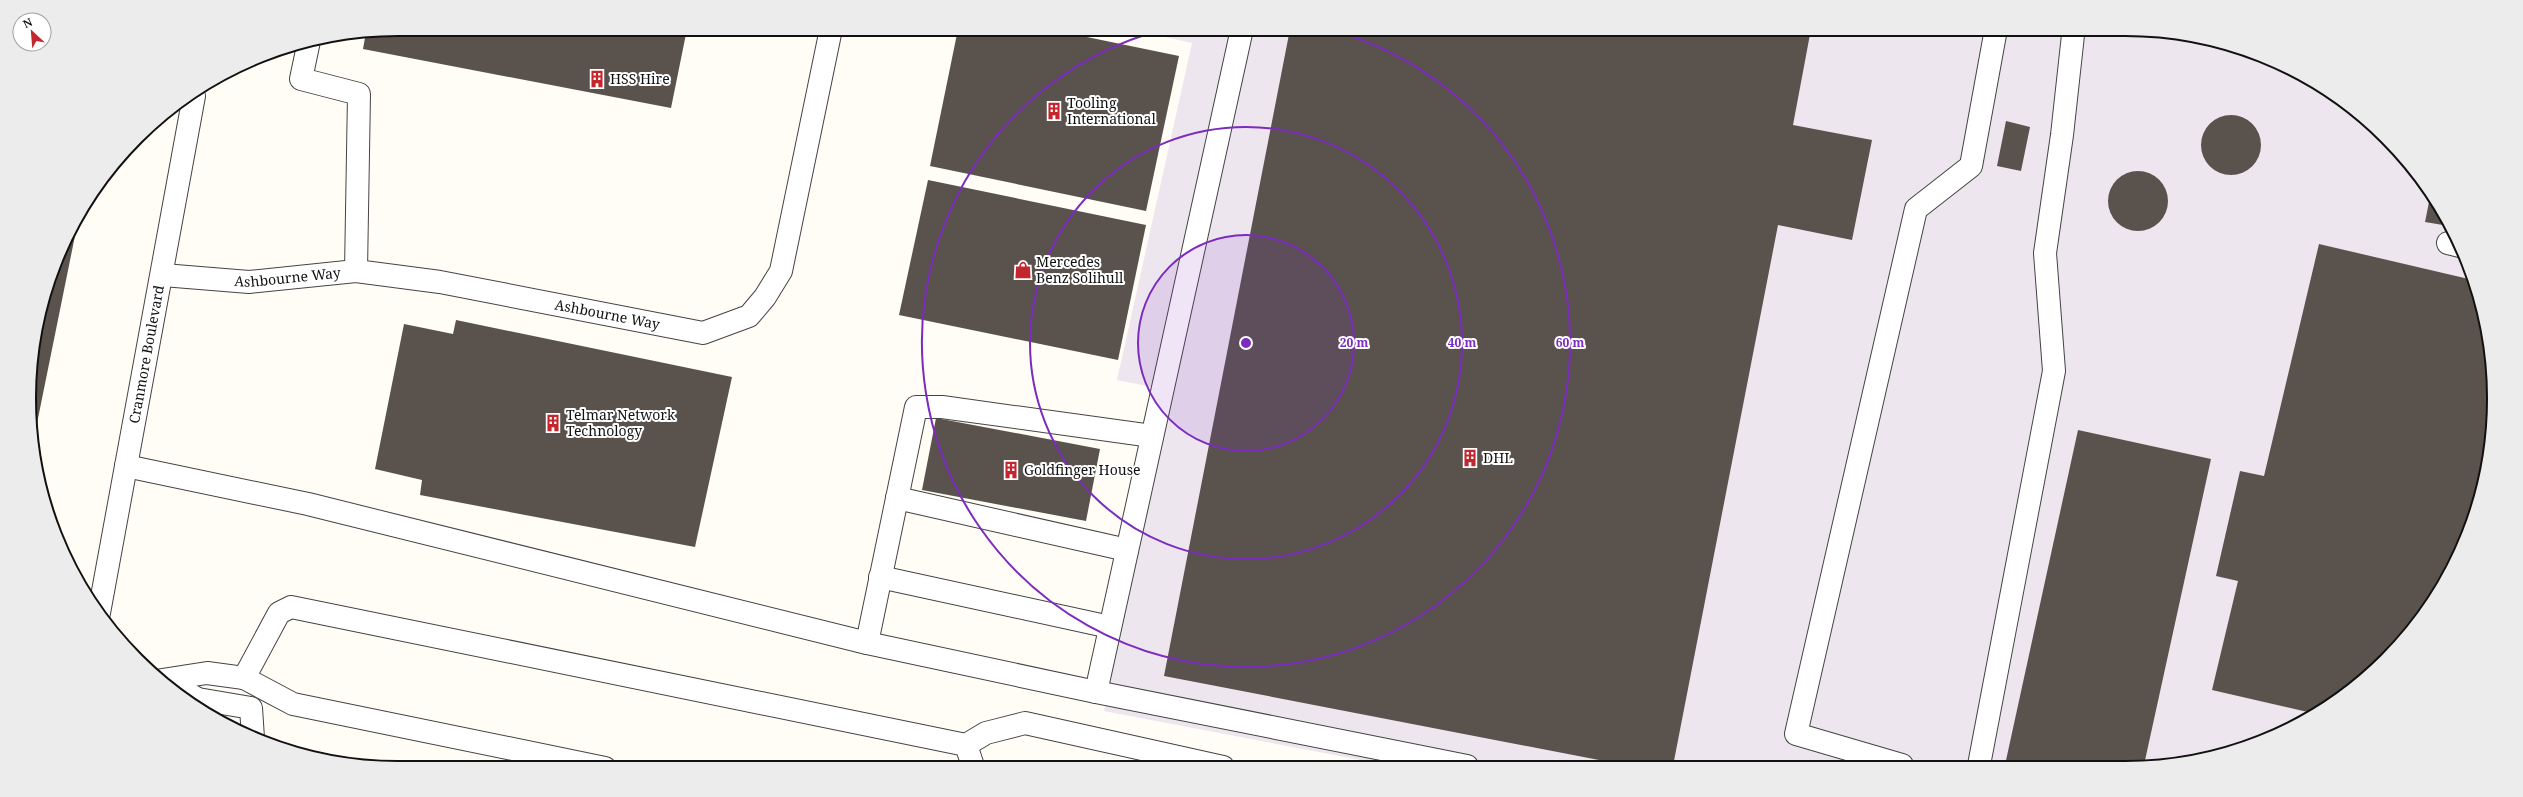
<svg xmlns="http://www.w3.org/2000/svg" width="2523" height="797" font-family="'Noto Serif',serif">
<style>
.industrial{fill:#eee6ef}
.building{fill:#5a524d}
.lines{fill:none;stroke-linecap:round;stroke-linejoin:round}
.minor-casing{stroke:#444;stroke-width:24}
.minor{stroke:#fff;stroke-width:22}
.ring{fill:none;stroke:#7b2cbf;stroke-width:2}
.labels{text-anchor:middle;stroke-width:4;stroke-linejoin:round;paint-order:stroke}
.poi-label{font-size:14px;fill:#111;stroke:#fff;text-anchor:start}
.street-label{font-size:14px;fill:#111;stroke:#fff}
.rim{fill:none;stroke:#111;stroke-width:2}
.centre{fill:#7b2cbf;stroke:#fff;stroke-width:2}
.ring-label{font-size:12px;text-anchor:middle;font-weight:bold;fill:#7b2cbf;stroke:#fff;stroke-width:4;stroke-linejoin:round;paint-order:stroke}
</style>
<rect width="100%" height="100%" fill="#fffdf5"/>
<path class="industrial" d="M 1144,29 L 2124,29 L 2197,36 L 2266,57 L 2330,91 L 2386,137 L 2432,193 L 2466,257 L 2487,327 L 2494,399 L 2487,471 L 2386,660 L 2288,730 L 2173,765 L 1392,766 L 1104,711 L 1172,391 L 1117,380 L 1192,43 L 1143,32 Z"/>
<path class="building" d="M 399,29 L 687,29 L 671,108 L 363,49 L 366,32 Z
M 958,29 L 1048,29 L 1179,56 L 1146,211 L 930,166 Z
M 1290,29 L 1811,29 L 1793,125 L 1872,140 L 1852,240 L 1778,225 L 1673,766 L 1630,766 L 1164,676 Z
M2201 145a30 30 0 1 1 60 0a30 30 0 1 1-60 0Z
M 2006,121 L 2030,127 L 2021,171 L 1997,166 Z
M2108 201a30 30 0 1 1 60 0a30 30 0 1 1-60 0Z
M 928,180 L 1146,225 L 1118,360 L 899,315 Z
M 2431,192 L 2432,193 L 2449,226 L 2425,222 Z
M 79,216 L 63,295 L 33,443 L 30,423 L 32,350 L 67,235 Z
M 2319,244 L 2473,280 L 2487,327 L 2494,399 L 2487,471 L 2445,583 L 2386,660 L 2312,713 L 2212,690 L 2238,581 L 2216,576 L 2240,471 L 2264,476 Z
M 456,320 L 732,377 L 695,547 L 420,495 L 422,480 L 375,469 L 404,324 L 453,334 Z
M 936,418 L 1100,449 L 1086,521 L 922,490 Z
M 2078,430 L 2211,459 L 2144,765 L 2005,765 Z"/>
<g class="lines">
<g class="minor-casing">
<g id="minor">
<path d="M 309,41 L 301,79 L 359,94 L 356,271"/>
<path d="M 2448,243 L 2460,246"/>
<path id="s1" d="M 163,275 L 249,282 L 356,271 L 440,282 L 703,333 L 749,316 L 765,297 L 781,271 L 831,29"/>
<path d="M 126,466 L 308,504 L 867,643 L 1096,692 L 1467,766"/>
<path d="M 897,498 L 1127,550"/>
<path d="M 880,577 L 1110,627"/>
<path id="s2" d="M 99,613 L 194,96"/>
<path d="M 867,643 L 916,407 L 942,407 L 1152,436"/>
<path d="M 244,678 L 293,704 L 605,768"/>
<path d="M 162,680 L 207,673 L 244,678 L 279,613 L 291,607 L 966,745 L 972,763 L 972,767"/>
<path d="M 166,681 L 198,699 L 251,708 L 253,738"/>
<path d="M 1096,692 L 1242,29"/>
<path d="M 966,745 L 986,733 L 1025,723 L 1223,767"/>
<path d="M 1902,765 L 1796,734 L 1916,209 L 1971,166 L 1996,29"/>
<path d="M 1979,765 L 2054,371 L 2045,253 L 2062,135 L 2073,35 L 2070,29"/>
</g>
</g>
<use href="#minor" class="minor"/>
</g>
<circle cx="1246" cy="343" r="108" fill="#7b2cbf" fill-opacity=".12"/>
<g class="ring">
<circle cx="1246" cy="343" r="108"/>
<circle cx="1246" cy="343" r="216"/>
<path d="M1327 29A324 324 0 1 1 1165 29"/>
</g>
<defs>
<g id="building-bare" transform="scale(1.38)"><path d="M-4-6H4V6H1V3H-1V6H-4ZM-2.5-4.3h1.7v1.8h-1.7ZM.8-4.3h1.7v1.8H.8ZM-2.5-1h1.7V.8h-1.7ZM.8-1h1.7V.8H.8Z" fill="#c4262e" stroke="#fff" stroke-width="2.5" paint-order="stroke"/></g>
<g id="shop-bare" transform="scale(1.38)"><path d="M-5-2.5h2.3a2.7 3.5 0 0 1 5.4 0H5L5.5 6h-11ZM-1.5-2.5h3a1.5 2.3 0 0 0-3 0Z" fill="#c4262e" stroke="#fff" stroke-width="2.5" paint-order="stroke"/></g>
</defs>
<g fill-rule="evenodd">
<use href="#building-bare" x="597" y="79"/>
<use href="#building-bare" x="1054" y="111"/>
<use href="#shop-bare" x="1023" y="270"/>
<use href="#building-bare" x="553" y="423"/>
<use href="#building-bare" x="1470" y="458"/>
<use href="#building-bare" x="1011" y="470"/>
</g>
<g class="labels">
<g class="poi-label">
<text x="610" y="84">HSS Hire</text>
<text x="1067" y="108">Tooling<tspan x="1067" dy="16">International</tspan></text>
<text x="1036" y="267">Mercedes<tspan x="1036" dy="16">Benz Solihull</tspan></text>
<text x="566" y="420">Telmar Network<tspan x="566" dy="16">Technology</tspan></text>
<text x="1483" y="463">DHL</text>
<text x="1024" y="475">Goldfinger House</text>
</g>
<g class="street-label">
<text dy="5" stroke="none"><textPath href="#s1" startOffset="125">Ashbourne Way</textPath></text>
<text dy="5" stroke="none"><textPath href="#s1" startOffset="449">Ashbourne Way</textPath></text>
<text dy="5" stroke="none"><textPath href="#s2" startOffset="263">Cranmore Boulevard</textPath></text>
</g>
</g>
<path d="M0 0H2523V797H0ZM398 36H2125A362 362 0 0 1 2487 398V399A362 362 0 0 1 2125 761H398A362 362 0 0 1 36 399V398A362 362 0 0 1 398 36Z" fill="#ececec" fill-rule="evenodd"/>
<path class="rim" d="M398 36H2125A362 362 0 0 1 2487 398V399A362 362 0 0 1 2125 761H398A362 362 0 0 1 36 399V398A362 362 0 0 1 398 36Z"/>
<circle cx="1246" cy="343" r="6" class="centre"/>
<g class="ring-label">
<text x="1354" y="347">20 m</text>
<text x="1462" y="347">40 m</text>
<text x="1570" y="347">60 m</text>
</g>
<g transform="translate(32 32) rotate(334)"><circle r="19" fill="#ffffff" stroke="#a0a0a0"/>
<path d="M0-3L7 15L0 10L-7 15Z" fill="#c4262e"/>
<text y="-6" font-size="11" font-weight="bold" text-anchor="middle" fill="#111111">N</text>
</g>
</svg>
